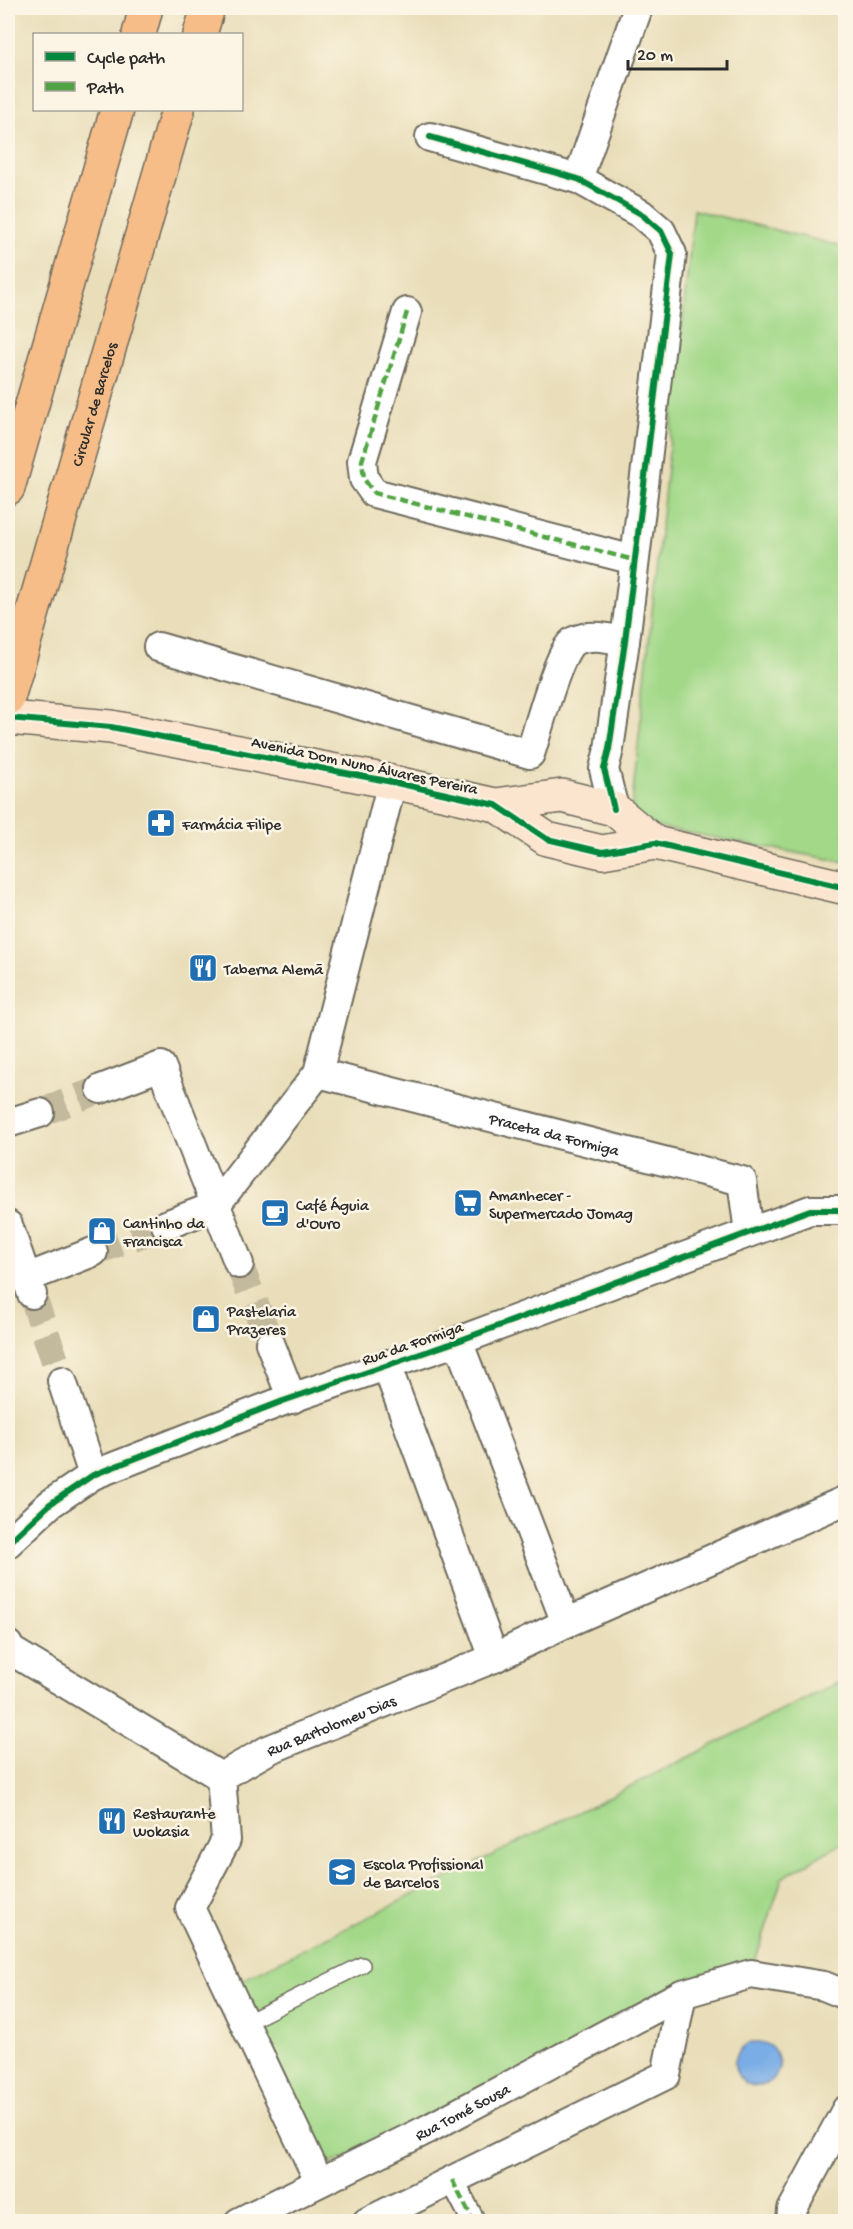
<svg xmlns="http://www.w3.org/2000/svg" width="853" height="2229" font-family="'Gochi Hand',sans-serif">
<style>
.green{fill:#a2d888;stroke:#66825a;stroke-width:1.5}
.water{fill:#7aade6;stroke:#526c88;stroke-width:1.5}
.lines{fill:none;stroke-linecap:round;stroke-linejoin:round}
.minor-tunnel{stroke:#c3ba9d;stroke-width:28;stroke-dasharray:28 14;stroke-linecap:butt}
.service-casing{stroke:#6e6a5d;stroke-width:18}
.pedestrian-casing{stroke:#6e6a5d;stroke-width:26}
.minor-casing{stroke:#6e6a5d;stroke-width:32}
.secondary-casing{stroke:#6e6a5d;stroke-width:36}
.primary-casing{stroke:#6e6a5d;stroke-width:36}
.service{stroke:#fff;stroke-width:15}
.pedestrian{stroke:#fff;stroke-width:22}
.minor{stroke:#fff;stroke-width:28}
.secondary{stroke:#fce5cf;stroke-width:33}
.primary{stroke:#f7bd88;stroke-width:33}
.quiet{stroke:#51a443;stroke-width:4.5;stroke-dasharray:9 4.5;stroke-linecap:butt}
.cycleway-casing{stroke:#fcf5e5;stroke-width:10}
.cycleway{stroke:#00873e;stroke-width:6}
.labels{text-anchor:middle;stroke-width:5;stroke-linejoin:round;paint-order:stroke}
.street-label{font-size:16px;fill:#2b2b2b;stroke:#fcf5e5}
.poi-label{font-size:16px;fill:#2b2b2b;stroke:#fcf5e5;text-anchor:start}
</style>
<rect width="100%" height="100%" fill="#fcf5e5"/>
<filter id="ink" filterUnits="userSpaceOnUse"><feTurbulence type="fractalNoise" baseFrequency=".0167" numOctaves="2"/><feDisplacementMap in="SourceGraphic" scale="12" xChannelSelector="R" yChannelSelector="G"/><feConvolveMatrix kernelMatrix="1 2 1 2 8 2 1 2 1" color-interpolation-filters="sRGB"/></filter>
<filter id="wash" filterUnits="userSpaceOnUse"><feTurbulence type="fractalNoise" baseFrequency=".008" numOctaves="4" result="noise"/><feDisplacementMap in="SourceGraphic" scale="24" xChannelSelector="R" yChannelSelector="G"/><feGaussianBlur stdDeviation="1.35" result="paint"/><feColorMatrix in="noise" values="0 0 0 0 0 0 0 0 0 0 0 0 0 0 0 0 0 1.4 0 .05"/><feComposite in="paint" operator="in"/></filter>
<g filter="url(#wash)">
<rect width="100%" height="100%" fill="#e9deb9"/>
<path class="green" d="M 694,210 L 845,247 L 845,862 L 630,822 Z
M 845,1679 L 845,1841 L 782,1878 L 751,1974 L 319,2169 L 228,1987 Z"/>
<path class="water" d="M735 2064a22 22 0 1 1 44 0a22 22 0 1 1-44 0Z"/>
</g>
<g filter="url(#ink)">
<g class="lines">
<path class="minor-tunnel" d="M 40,1113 L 101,1089
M 93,1252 L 166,1225
M 239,1264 L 270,1343
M 32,1294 L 62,1381"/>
<g class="service-casing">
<path id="service" d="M 245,2023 L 362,1965"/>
</g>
<g class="pedestrian-casing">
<path id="pedestrian" d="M 452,2180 L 474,2222"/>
</g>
<g class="minor-casing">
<g id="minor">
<path d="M 430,137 L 578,179 L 641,214 L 661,231 L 672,254 L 625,641 L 609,749 L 604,769 L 614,809"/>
<path d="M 578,179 L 638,8"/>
<path d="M 407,312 L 362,461 L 364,479 L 374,493 L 634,560"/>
<path d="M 158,647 L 530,754 C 537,734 559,648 574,641 C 591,633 608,638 625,641"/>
<path id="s1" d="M 318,1073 L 742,1181 L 749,1232"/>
<path d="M 101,1089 L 161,1066 L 239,1264"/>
<path d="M 8,1123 L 40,1113"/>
<path d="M 8,1225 L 32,1294"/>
<path d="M 166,1225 L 215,1206 L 318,1073 L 392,782"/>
<path d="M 27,1278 L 93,1252"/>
<path d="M 458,1341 L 566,1623"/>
<path d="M 270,1343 L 292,1399"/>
<path d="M 386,1364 L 494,1658"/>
<path d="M 62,1381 L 93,1475"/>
<path d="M 8,1543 L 50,1504 L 93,1475 L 283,1401 L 458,1341 L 810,1210 L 846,1210"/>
<path d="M 8,1645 L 10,1650 L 221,1777"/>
<path id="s2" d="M 221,1777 L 268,1750 L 494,1658 L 566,1623 L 846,1500"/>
<path d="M 221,1777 L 226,1840 L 190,1908 L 319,2181"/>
<path id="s3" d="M 239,2222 L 428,2129 L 682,1994 L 751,1974 L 824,1986 L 846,1995"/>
<path d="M 367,2222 L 666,2075 L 682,1994"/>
<path d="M 791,2222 L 792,2210 L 846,2110"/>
</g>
</g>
<g class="secondary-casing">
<path id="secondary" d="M 8,718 L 111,727 L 392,782 L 496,805 L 562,796 L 614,809 L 655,843
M 496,805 L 547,839 L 602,852 L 655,843 L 846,888"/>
</g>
<g class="primary-casing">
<g id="primary">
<path d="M 139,34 L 146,8"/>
<path d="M 200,34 L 208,8"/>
<path d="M 8,488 L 117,110"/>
<path id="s4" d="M 8,698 L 178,110"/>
</g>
</g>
<use href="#service" class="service"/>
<use href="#pedestrian" class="pedestrian"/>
<use href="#minor" class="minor"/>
<use href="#secondary" class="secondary"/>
<use href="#primary" class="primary"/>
<path class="quiet" d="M 407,312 L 362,461 L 364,479 L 374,493 L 634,560
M 452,2180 L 474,2222"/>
<g class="cycleway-casing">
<path id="cycleway" d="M 430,137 L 578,179 L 641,214 L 661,231 L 672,254 L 625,641 L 609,749 L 604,769 L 614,809
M 8,718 L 111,727 L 392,782 L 496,805 L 547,839 L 602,852 L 655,843 L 846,888
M 8,1543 L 50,1504 L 93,1475 L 283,1401 L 458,1341 L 810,1210 L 846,1210"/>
</g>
<use href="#cycleway" class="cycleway"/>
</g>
</g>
<defs>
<g id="pharmacy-square" transform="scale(1.5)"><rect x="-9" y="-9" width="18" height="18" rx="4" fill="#1f6fb2" stroke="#fcf5e5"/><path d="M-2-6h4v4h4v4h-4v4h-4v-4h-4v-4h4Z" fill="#fff"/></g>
<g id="restaurant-square" transform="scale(1.5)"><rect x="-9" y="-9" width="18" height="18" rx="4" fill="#1f6fb2" stroke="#fcf5e5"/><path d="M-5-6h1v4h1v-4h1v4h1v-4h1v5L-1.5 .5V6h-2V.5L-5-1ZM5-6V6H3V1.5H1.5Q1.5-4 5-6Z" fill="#fff"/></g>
<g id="supermarket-square" transform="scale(1.5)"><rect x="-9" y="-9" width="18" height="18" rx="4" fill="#1f6fb2" stroke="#fcf5e5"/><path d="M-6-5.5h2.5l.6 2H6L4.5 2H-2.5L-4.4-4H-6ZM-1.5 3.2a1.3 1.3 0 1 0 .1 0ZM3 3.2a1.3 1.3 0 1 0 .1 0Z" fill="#fff"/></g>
<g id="cafe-square" transform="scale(1.5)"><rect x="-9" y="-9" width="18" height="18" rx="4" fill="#1f6fb2" stroke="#fcf5e5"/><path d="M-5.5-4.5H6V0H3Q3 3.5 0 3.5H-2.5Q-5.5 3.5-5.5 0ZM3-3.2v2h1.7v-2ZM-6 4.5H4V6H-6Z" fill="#fff"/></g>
<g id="shop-square" transform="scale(1.5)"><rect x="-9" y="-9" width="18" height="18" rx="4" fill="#1f6fb2" stroke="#fcf5e5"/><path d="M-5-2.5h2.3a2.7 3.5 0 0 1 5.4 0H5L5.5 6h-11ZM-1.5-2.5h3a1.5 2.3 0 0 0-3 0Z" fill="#fff"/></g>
<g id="school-square" transform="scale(1.5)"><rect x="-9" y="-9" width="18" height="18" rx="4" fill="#1f6fb2" stroke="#fcf5e5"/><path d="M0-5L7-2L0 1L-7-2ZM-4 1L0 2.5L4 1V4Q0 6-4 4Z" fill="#fff"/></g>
</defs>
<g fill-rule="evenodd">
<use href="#pharmacy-square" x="161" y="823"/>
<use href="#restaurant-square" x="203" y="968"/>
<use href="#supermarket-square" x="468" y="1203"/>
<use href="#cafe-square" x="275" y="1213"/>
<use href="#shop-square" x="102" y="1231"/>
<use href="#shop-square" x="206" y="1319"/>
<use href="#restaurant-square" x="112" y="1821"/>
<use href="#school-square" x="342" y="1872"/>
</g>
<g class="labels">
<g class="street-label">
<text dy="6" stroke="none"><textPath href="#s4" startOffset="306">Circular de Barcelos</textPath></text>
<text transform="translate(365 764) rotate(12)" y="6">Avenida Dom Nuno Álvares Pereira</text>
<text dy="6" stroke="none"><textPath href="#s1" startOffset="244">Praceta da Formiga</textPath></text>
<text transform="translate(412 1342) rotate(-19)" y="6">Rua da Formiga</text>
<text dy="6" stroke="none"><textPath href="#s2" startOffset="122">Rua Bartolomeu Dias</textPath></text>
<text dy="6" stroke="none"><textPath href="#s3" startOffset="249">Rua Tomé Sousa</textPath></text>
</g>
<g class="poi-label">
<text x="182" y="829">Farmácia Filipe</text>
<text x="224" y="974">Taberna Alemã</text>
<text x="489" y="1200">Amanhecer -<tspan x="489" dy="18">Supermercado Jomag</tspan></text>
<text x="296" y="1210">Café Águia<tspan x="296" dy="18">d'Ouro</tspan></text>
<text x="123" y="1228">Cantinho da<tspan x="123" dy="18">Francisca</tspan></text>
<text x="227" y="1316">Pastelaria<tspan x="227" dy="18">Prazeres</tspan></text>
<text x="133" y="1818">Restaurante<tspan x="133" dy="18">Wokasia</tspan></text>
<text x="363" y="1869">Escola Profissional<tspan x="363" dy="18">de Barcelos</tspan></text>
</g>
</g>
<rect width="853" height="2229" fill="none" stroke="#fcf5e5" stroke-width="30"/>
<rect x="33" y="33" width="210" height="78" fill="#fcf5e5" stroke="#a8a49b" stroke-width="1.5"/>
<rect x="45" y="52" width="30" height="9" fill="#00873e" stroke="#a8a49b" stroke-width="1.5"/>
<text x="87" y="63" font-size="18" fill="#2b2b2b">Cycle path</text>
<rect x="45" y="82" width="30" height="9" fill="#51a443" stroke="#a8a49b" stroke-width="1.5"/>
<text x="87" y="93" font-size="18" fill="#2b2b2b">Path</text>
<path d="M628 60v9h99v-9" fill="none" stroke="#2b2b2b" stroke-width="3"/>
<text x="637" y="60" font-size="18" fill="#2b2b2b" stroke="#fcf5e5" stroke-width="4.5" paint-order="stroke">20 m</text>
</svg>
